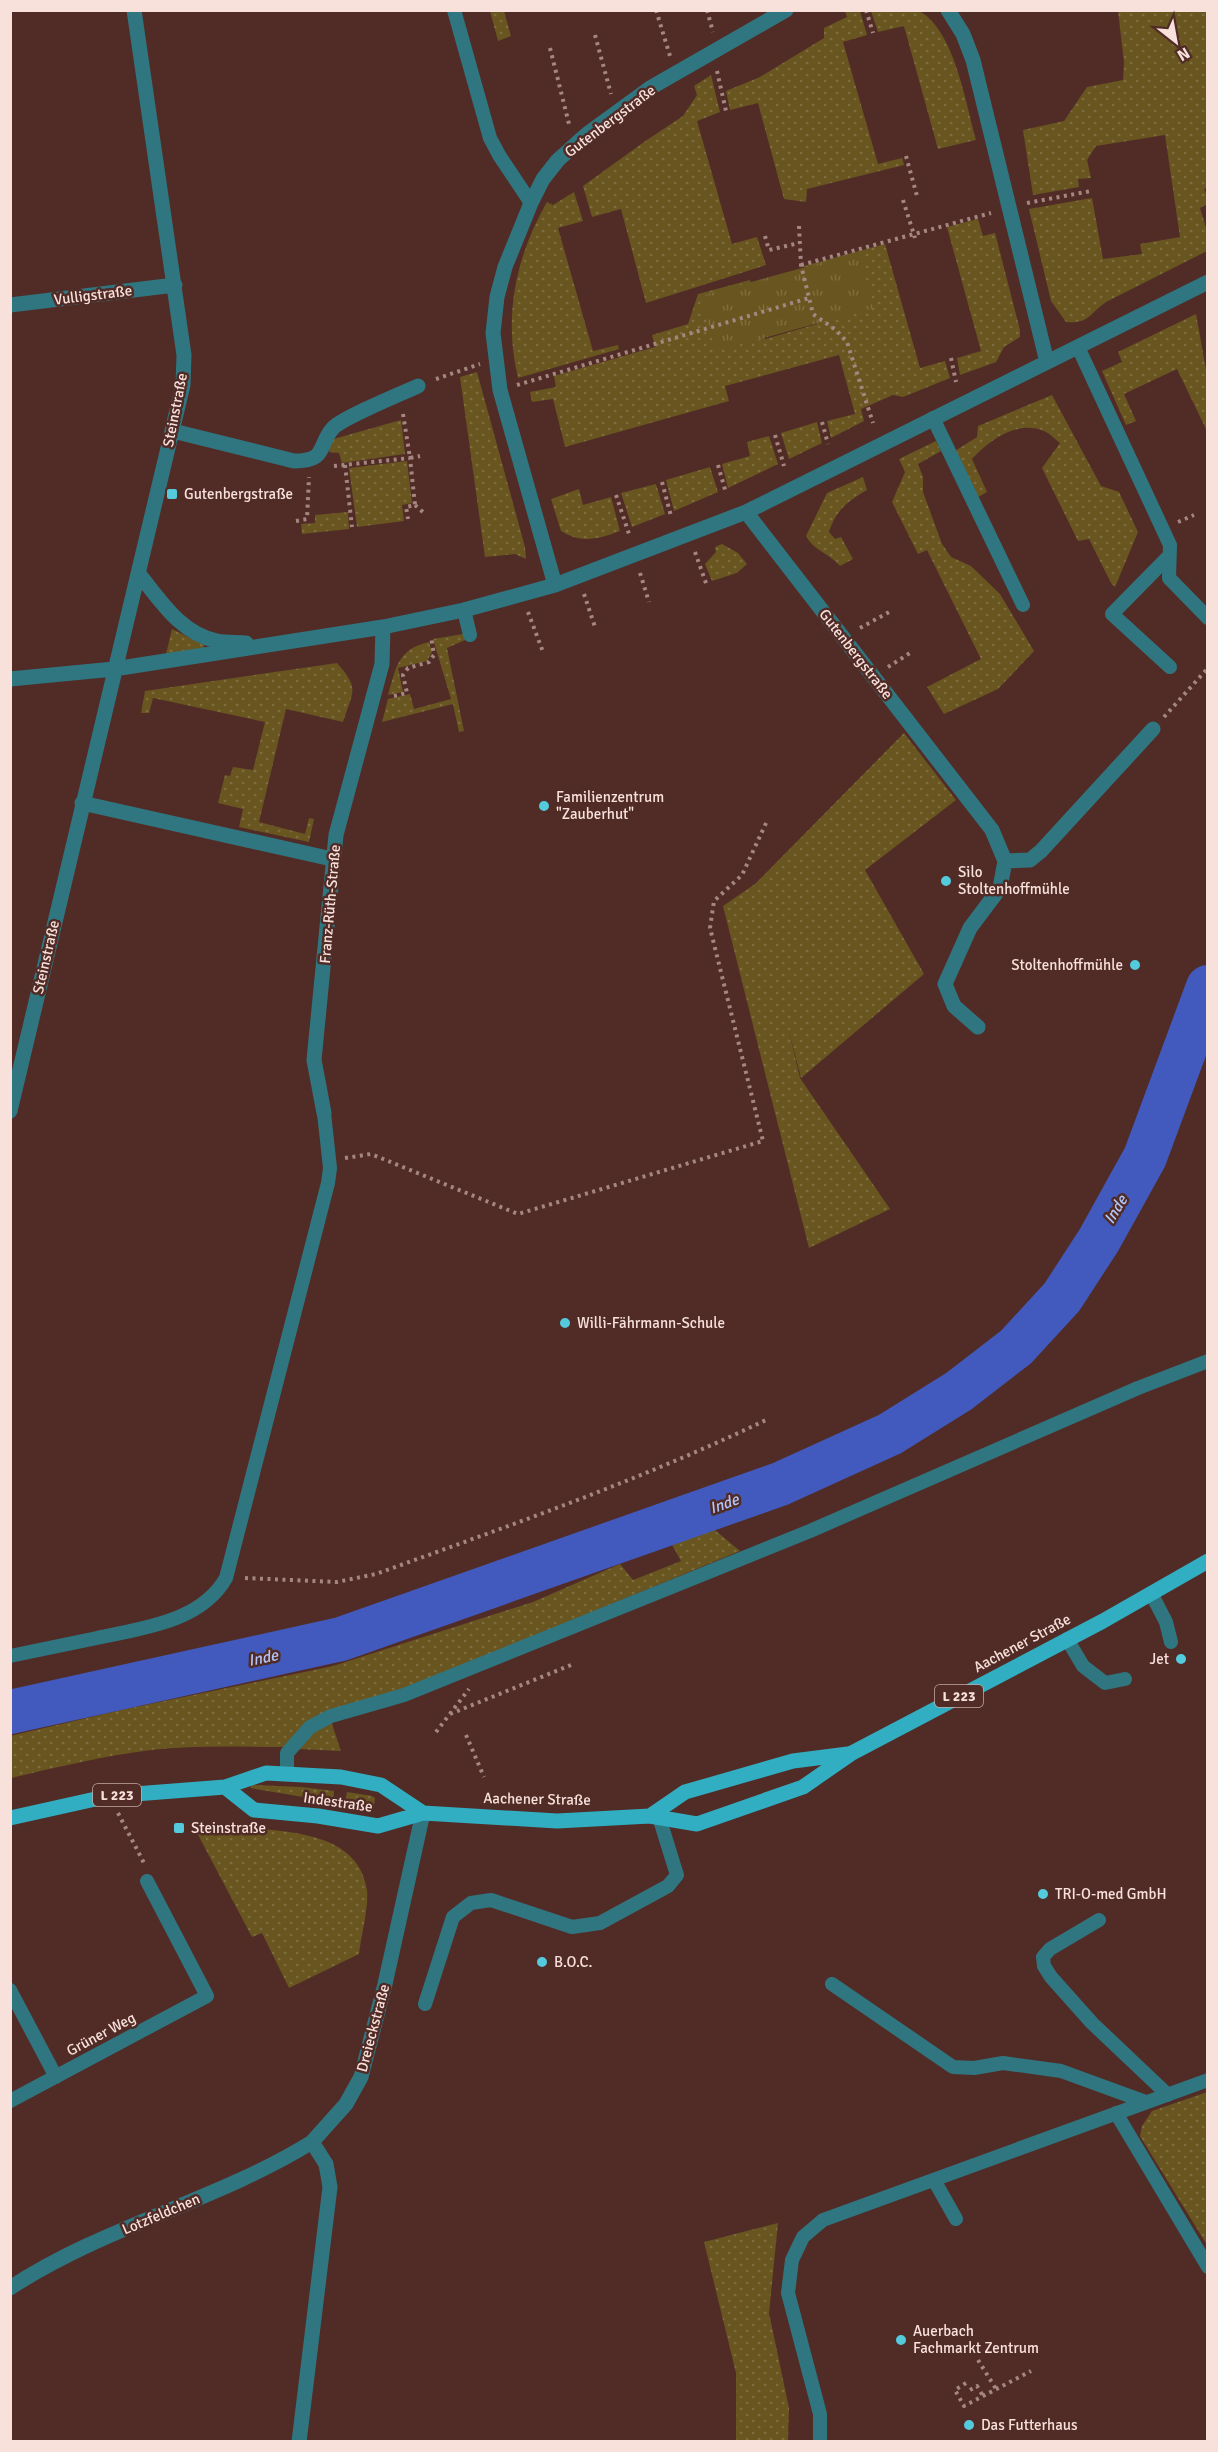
<svg xmlns="http://www.w3.org/2000/svg" width="1218" height="2452" font-family="Signika,sans-serif">
<style>
.grass{fill:url(#grass-dots)}
.park{fill:url(#park-tufts)}
.lines{fill:none;stroke-linecap:round;stroke-linejoin:round}
.river{stroke:#425abd;stroke-width:44}
.path{stroke:#a58782;stroke-width:4;stroke-dasharray:3 4.5;stroke-linecap:butt}
.lane{stroke:#307681;stroke-width:14}
.street{stroke:#307681;stroke-width:15}
.primary{stroke:#31aec1;stroke-width:15}
.poi-dot{fill:#54cadd;stroke:#512c27;stroke-width:2}
.labels{text-anchor:middle;stroke-width:5;stroke-linejoin:round;paint-order:stroke}
.shield{fill:#512c27;stroke:#c6aaa5;stroke-width:1.5}
.shield-label{font-size:14px;font-weight:bold;fill:#f8e0db}
.street-label{font-size:15px;fill:#f8e0db;stroke:#512c27}
.poi-label{font-size:15px;fill:#f8e0db;stroke:#512c27;text-anchor:start}
.water-label{font-size:16px;font-style:italic;fill:#b3c5f8;stroke:#512c27}
</style>
<defs>
<pattern id="grass-dots" width="8" height="8" patternUnits="userSpaceOnUse" patternTransform="scale(1.5)"><rect width="8" height="8" fill="#68551f"/><path d="M2 2h.1M6 6h.1" fill="none" stroke="#7e6d3f" stroke-width="1.8" stroke-linecap="round"/></pattern>
<pattern id="park-tufts" width="24" height="20" patternUnits="userSpaceOnUse" patternTransform="scale(1.5)"><rect width="24" height="20" fill="#68551f"/><path d="M3 7l-1-3M5 7V3M7 7l1-3M15 17l-1-3M17 17v-4M19 17l1-3" fill="none" stroke="#7e6d3f"/></pattern>
</defs>
<rect width="100%" height="100%" fill="#512c27"/>
<path class="grass" d="M 490,11 L 504,11 L 511,36 L 498,41 Z
M 845,11 L 860,11 L 867,35 L 843,42 L 878,164 L 902,158 L 904,165 L 807,189 L 806,202 L 784,199 L 758,103 L 730,110 L 726,91 L 760,77 L 824,38 L 824,28 L 847,17 Z
M 871,11 L 919,11 C 954,29 966,104 976,140 L 938,149 L 904,26 L 878,32 Z
M 1118,11 L 1207,11 L 1208,188 L 1204,189 L 1207,196 L 1208,204 L 1200,208 L 1207,231 L 1207,251 L 1106,302 C 1089,314 1089,324 1066,322 L 1051,301 L 1029,209 L 1092,198 L 1103,259 L 1142,254 L 1140,244 L 1180,237 L 1165,135 L 1096,146 L 1087,160 L 1091,178 L 1078,179 L 1079,187 L 1033,195 L 1023,130 L 1064,121 L 1087,87 L 1123,80 L 1124,62 Z
M 711,75 L 720,112 L 697,121 L 732,244 L 757,237 L 766,265 L 646,303 L 621,209 L 592,217 L 583,186 L 644,142 L 683,116 L 697,95 L 694,86 Z
M 574,192 L 583,221 L 558,228 L 593,351 L 618,345 L 619,349 L 518,378 C 503,316 516,256 547,202 L 553,205 Z
M 978,219 L 983,236 L 995,233 L 1020,330 L 1020,337 L 1004,347 L 996,362 L 960,375 L 957,358 L 981,351 L 947,227 Z
M 885,244 L 920,368 L 945,361 L 950,378 L 903,397 L 893,395 L 861,409 L 864,421 L 831,438 L 827,421 L 855,414 L 839,355 L 725,386 L 729,401 L 565,447 L 553,399 L 532,402 L 530,392 L 556,387 L 554,376 L 655,347 L 652,335 L 688,324 L 698,294 L 750,280 L 765,339 L 817,324 L 804,266 Z
M 1196,314 L 1207,375 L 1207,431 L 1177,369 L 1124,394 L 1136,421 L 1126,425 L 1102,371 L 1122,362 L 1118,352 Z
M 477,372 L 525,547 L 526,559 L 515,554 L 485,557 L 460,377 Z
M 1052,395 L 1101,486 L 1119,492 L 1138,532 L 1115,587 L 1111,583 L 1089,539 L 1078,541 L 1042,468 L 1060,443 C 1055,439 1049,433 1044,431 C 1017,420 989,440 972,459 L 987,492 L 978,497 L 955,451 L 977,437 L 978,426 Z
M 401,420 L 405,454 L 342,463 L 339,453 L 329,452 L 330,440 Z
M 817,422 L 822,443 L 789,459 L 781,433 Z
M 769,436 L 778,464 L 728,488 L 722,464 L 750,456 L 747,442 Z
M 936,441 L 941,451 L 918,464 L 923,477 L 923,492 L 942,544 L 951,557 L 971,566 L 1000,594 L 1034,651 L 998,689 L 944,714 L 927,687 L 981,659 L 927,550 L 918,554 L 892,502 L 905,472 L 899,459 Z
M 407,461 L 412,503 L 402,505 L 404,521 L 357,527 L 349,468 Z
M 710,467 L 718,492 L 674,511 L 666,480 Z
M 863,477 L 867,490 C 848,501 836,510 829,532 L 835,539 L 841,537 L 853,559 L 840,566 C 829,553 814,551 806,536 L 827,493 Z
M 656,484 L 665,514 L 632,527 L 621,493 Z
M 579,489 L 583,505 L 611,497 L 620,531 C 598,539 582,544 561,531 L 551,499 Z
M 348,512 L 349,529 L 302,534 L 301,524 L 315,523 L 315,515 Z
M 722,544 L 738,553 L 747,564 L 737,573 L 712,581 L 705,564 L 716,552 L 715,547 Z
M 172,629 L 204,645 L 204,648 L 166,654 Z
M 463,634 L 465,640 L 447,648 L 464,731 L 459,732 L 453,704 L 382,722 L 388,699 L 410,694 L 414,709 L 451,699 L 433,639 Z
M 429,642 L 432,652 L 427,661 L 398,668 L 403,692 L 388,695 C 396,667 398,649 429,642 Z
M 337,663 C 360,689 353,691 343,722 L 286,709 L 259,822 L 305,834 L 309,818 L 314,819 L 309,842 L 239,827 L 243,809 L 218,803 L 225,775 L 230,776 L 233,767 L 253,770 L 265,722 L 153,698 L 149,713 L 141,713 L 145,691 Z
M 904,733 L 956,800 L 865,870 L 924,974 L 801,1078 L 788,1027 L 800,1078 L 890,1209 L 809,1248 L 723,906 L 755,884 Z
M 710,1526 L 740,1551 L 400,1691 L 316,1716 L 300,1729 L 285,1747 C 240,1747 195,1745 151,1750 C 104,1756 57,1767 11,1778 L 10,1736 L 121,1710 L 333,1666 L 533,1602 L 620,1564 L 633,1580 L 681,1561 L 671,1543 Z
M 331,1721 L 341,1751 L 297,1749 L 314,1730 Z
M 252,1785 L 301,1787 L 334,1791 L 333,1802 L 250,1788 Z
M 347,1792 L 372,1796 L 375,1798 L 374,1805 L 371,1807 L 345,1803 Z
M 230,1826 C 279,1832 358,1828 367,1890 C 369,1907 361,1936 359,1954 L 289,1988 L 262,1933 L 252,1937 L 196,1831 Z
M 1207,2092 L 1208,2092 L 1207,2245 L 1140,2136 L 1142,2126 L 1152,2111 Z
M 778,2223 L 769,2313 L 789,2408 L 788,2441 L 736,2441 L 736,2373 L 704,2242 Z"/>
<path class="park" d="M 860,252 L 873,308 L 716,351 L 700,296 Z"/>
<g class="lines">
<path class="river" d="M 10,1712 L 341,1639 L 780,1484 L 890,1434 L 959,1391 L 1016,1347 L 1062,1297 L 1099,1240 L 1145,1157 L 1208,987"/>
<path class="path" d="M 656,10 L 670,56
M 707,10 L 713,32
M 866,10 L 873,33
M 595,35 L 611,94
M 550,48 L 569,124
M 717,71 L 726,111
M 906,156 L 917,196
M 903,200 L 915,238
M 1027,203 L 1091,191
M 799,226 L 801,265 L 813,314 L 836,330 L 847,342 L 873,423
M 765,236 L 769,250 L 799,243
M 801,265 L 991,213
M 951,358 L 956,382
M 436,379 L 480,364
M 517,385 L 809,298
M 403,414 L 410,458 L 420,456
M 822,422 L 828,444
M 775,435 L 784,466
M 345,465 L 352,527
M 718,465 L 726,493
M 334,466 L 410,458 L 415,505 L 406,507 L 408,519
M 662,482 L 671,516
M 616,495 L 629,534
M 415,505 L 426,515
M 296,521 L 307,519 L 309,477
M 1178,522 L 1194,515
M 695,552 L 707,586
M 640,573 L 649,602
M 584,594 L 595,627
M 528,612 L 543,652
M 860,628 L 891,611
M 888,667 L 910,653
M 394,696 L 407,693 L 403,675 L 408,668 L 429,662 L 434,655 L 431,637
M 1164,717 L 1208,668
M 345,1158 L 371,1154 L 518,1214 L 763,1141 L 710,928 L 714,901 L 742,875 L 767,821
M 245,1578 L 337,1582 L 376,1574 C 508,1526 641,1480 768,1419
M 450,1714 L 571,1665
M 436,1732 L 469,1689
M 466,1735 L 484,1777
M 118,1813 L 144,1863
M 978,2360 L 996,2389
M 966,2383 L 955,2390 L 964,2406 L 1031,2371
M 970,2390 L 977,2386 L 983,2396"/>
<path class="lane" d="M 454,10 L 490,138 L 499,155 L 531,203
M 1078,347 L 1170,545 L 1169,578 L 1208,618
M 933,418 L 1023,605
M 1169,556 L 1112,614 L 1170,667
M 464,610 L 470,635
M 1151,1593 L 1166,1622 L 1171,1642
M 1067,1639 L 1083,1666 L 1105,1683 L 1125,1679
M 10,1656 C 39,1650 68,1644 97,1638 C 142,1628 201,1622 226,1578 L 328,1183 L 330,1168 L 324,1113
M 287,1774 L 287,1753 L 310,1727 L 331,1716 L 404,1695 L 810,1531 L 1138,1388 L 1208,1361
M 1099,1920 L 1050,1949 L 1043,1957 L 1044,1966 L 1051,1977 L 1092,2023 L 1168,2095
M 832,1984 L 953,2067 L 974,2068 L 1003,2063 L 1061,2071 L 1146,2102
M 10,1990 L 56,2077
M 425,2004 L 453,1917 L 471,1903 L 491,1900 L 572,1927 L 600,1923 L 668,1886 L 677,1875 L 659,1817
M 10,2101 L 207,1996 L 147,1881
M 1116,2113 L 1208,2267
M 934,2180 L 956,2219
M 820,2442 L 820,2414 L 788,2293 L 792,2260 L 803,2237 L 823,2220 L 1208,2080"/>
<path class="street" d="M 948,10 L 963,34 L 973,60 L 1047,362
M 10,305 L 175,285
M 173,431 L 294,461 C 328,461 317,446 333,428 C 344,417 401,394 418,386
M 746,512 L 992,830 L 1005,861 L 1000,888 L 970,928 L 945,984 L 954,1006 L 978,1027
M 139,574 C 160,600 181,634 217,641 C 226,643 237,642 246,643
M 555,585 L 500,390 L 493,333 L 497,297 L 505,267 L 531,203 L 543,179 L 558,160 L 587,134 L 650,88 L 786,10
M 10,679 L 114,669 L 383,627 L 464,610 L 555,585 L 746,512 L 1208,282
M 82,803 L 332,859
M 1005,861 L 1030,860 L 1041,851 L 1153,729
M 10,1111 L 183,385 L 184,355 L 134,10
M 324,1113 L 314,1060 L 336,835 L 382,664 L 383,627
M 10,2288 C 104,2226 217,2201 312,2142
M 299,2442 L 330,2187 L 326,2164 L 312,2142 L 346,2104 L 361,2077 L 385,1984 L 423,1813"/>
<path class="primary" d="M 225,1787 L 254,1810 L 318,1816 L 378,1826 L 423,1813 L 557,1821 L 650,1816 L 697,1824 L 803,1787 L 852,1753 L 1103,1621 L 1208,1561
M 650,1816 L 685,1792 L 793,1761 L 848,1754
M 10,1818 L 109,1796 L 225,1787 L 266,1773 L 341,1777 L 381,1785 L 423,1813"/>
</g>
<g class="poi-dot">
<rect x="166" y="488" width="12" height="12" rx="3"/>
<circle cx="544" cy="806" r="6"/>
<circle cx="946" cy="881" r="6"/>
<circle cx="1135" cy="965" r="6"/>
<circle cx="565" cy="1323" r="6"/>
<circle cx="1181" cy="1659" r="6"/>
<rect x="173" y="1822" width="12" height="12" rx="3"/>
<circle cx="1043" cy="1894" r="6"/>
<circle cx="542" cy="1962" r="6"/>
<circle cx="901" cy="2340" r="6"/>
<circle cx="969" cy="2425" r="6"/>
</g>
<g class="labels">
<g class="shield">
<rect x="935" y="1685" width="48" height="22" rx="4.5"/>
<rect x="93" y="1784" width="48" height="22" rx="4.5"/>
</g>
<g class="shield-label">
<text x="959" y="1701">L 223</text>
<text x="117" y="1800">L 223</text>
</g>
<g class="street-label">
<text transform="translate(610 121) rotate(-37)" y="5">Gutenbergstraße</text>
<text transform="translate(93 295) rotate(-7)" y="5">Vulligstraße</text>
<text transform="translate(175 410) rotate(-79)" y="5">Steinstraße</text>
<text transform="translate(856 654) rotate(52)" y="5">Gutenbergstraße</text>
<text transform="translate(330 904) rotate(-85)" y="5">Franz-Rüth-Straße</text>
<text transform="translate(46 957) rotate(-77)" y="5">Steinstraße</text>
<text transform="translate(1022 1643) rotate(-28)" y="5">Aachener Straße</text>
<text transform="translate(537 1799) rotate(1)" y="5">Aachener Straße</text>
<text transform="translate(338 1802) rotate(8)" y="5">Indestraße</text>
<text transform="translate(373 2028) rotate(-75)" y="5">Dreieckstraße</text>
<text transform="translate(101 2034) rotate(-28)" y="5">Grüner Weg</text>
<text transform="translate(161 2214) rotate(-23)" y="5">Lotzfeldchen</text>
</g>
<g class="poi-label">
<text x="184" y="499">Gutenbergstraße</text>
<text x="556" y="802">Familienzentrum<tspan x="556" dy="17">"Zauberhut"</tspan></text>
<text x="958" y="877">Silo<tspan x="958" dy="17">Stoltenhoffmühle</tspan></text>
<text x="1123" y="970" text-anchor="end">Stoltenhoffmühle</text>
<text x="577" y="1328">Willi-Fährmann-Schule</text>
<text x="1169" y="1664" text-anchor="end">Jet</text>
<text x="191" y="1833">Steinstraße</text>
<text x="1055" y="1899">TRI-O-med GmbH</text>
<text x="554" y="1967">B.O.C.</text>
<text x="913" y="2336">Auerbach<tspan x="913" dy="17">Fachmarkt Zentrum</tspan></text>
<text x="981" y="2430">Das Futterhaus</text>
</g>
<g class="water-label">
<text transform="translate(1115 1209) rotate(-59)" y="6">Inde</text>
<text transform="translate(724 1503) rotate(-20)" y="6">Inde</text>
<text transform="translate(263 1657) rotate(-12)" y="6">Inde</text>
</g>
</g>
<rect width="1218" height="2452" fill="none" stroke="#f8e0db" stroke-width="24"/>
<g transform="translate(1176 42) rotate(149)" stroke="#512c27" stroke-width="4.5" paint-order="stroke">
<path d="M0-4.5L10 22L0 15L-10 22Z" fill="#f8e0db"/>
<text y="-9" font-size="16" font-weight="bold" text-anchor="middle" fill="#f8e0db">N</text>
</g>
</svg>
